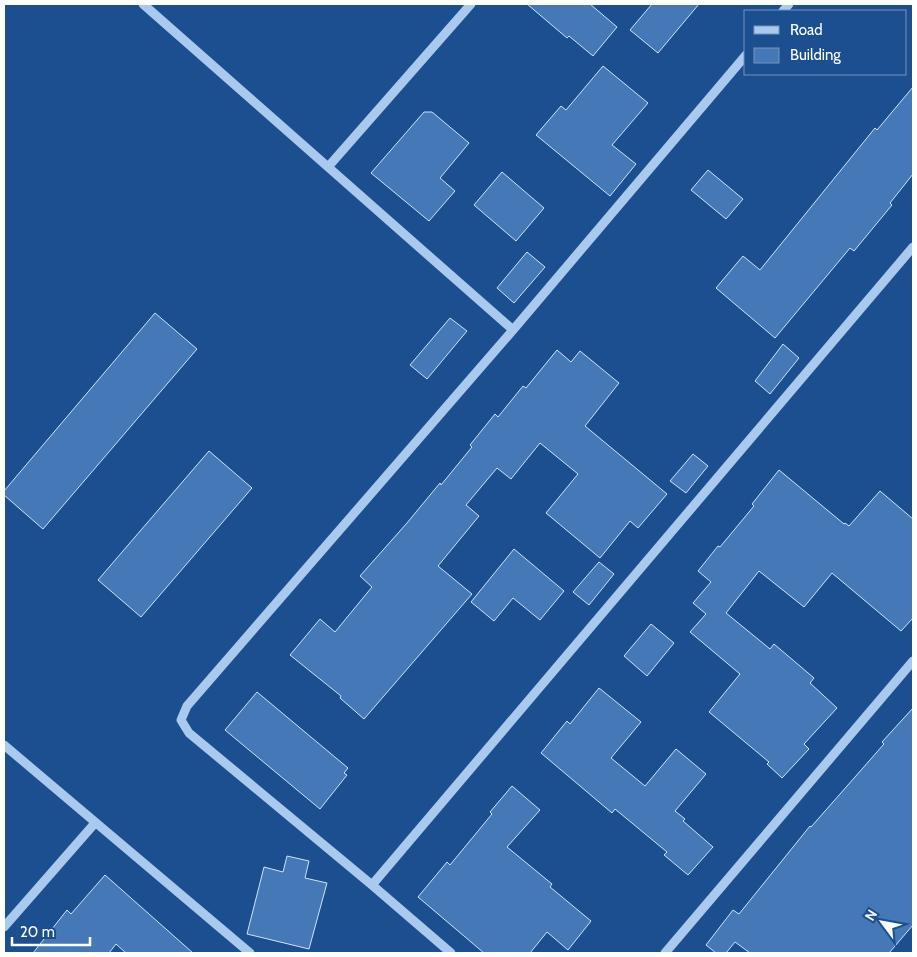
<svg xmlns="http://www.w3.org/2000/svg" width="917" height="957" font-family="Cabin,sans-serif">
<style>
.building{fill:#4478b7;stroke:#cfe3fa}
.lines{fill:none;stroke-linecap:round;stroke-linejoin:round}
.minor{stroke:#a9c9ee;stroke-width:9}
</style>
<rect width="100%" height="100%" fill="#1b4f8f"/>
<path class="building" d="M 527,4 L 590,4 L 617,27 L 593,56 L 569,36 L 567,38 Z
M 652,4 L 699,4 L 658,53 L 630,30 Z
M 603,66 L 648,103 L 612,145 L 636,164 L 610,196 L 536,135 L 561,106 L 566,110 Z
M 913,87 L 913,174 L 890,203 L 892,205 L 854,251 L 850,248 L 775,338 L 716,288 L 743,256 L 760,270 L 875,128 L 877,130 Z
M 424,112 L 432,112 L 469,143 L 440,178 L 455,191 L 429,221 L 371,173 Z
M 708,170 L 743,199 L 726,219 L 691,190 Z
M 502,172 L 544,208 L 516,241 L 474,205 Z
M 527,252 L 545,267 L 514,303 L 497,288 Z
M 155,313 L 197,349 L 43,529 L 4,495 L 4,491 Z
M 450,318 L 467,331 L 427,379 L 410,365 Z
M 783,344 L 799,358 L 770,394 L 755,381 Z
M 557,350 L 571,362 L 580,351 L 619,383 L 585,426 L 667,494 L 638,528 L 630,521 L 600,558 L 546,513 L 578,474 L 540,443 L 511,479 L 497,468 L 466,505 L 479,516 L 438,566 L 472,594 L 364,719 L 340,698 L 341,696 L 290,655 L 320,619 L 335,632 L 372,587 L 360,576 L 407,523 L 440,483 L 441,485 L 472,447 L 470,445 L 495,414 L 498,417 L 523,386 L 526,388 Z
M 209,451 L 252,488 L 141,617 L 98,580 Z
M 693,454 L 708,466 L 686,493 L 670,481 Z
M 779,470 L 844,524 L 845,523 L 849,526 L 880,491 L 913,519 L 913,618 L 901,631 L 832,573 L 804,607 L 759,571 L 726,613 L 770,649 L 774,644 L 814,678 L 810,683 L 837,708 L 804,744 L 809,749 L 782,778 L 767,764 L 769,762 L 709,712 L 740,674 L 690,632 L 706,614 L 693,603 L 711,582 L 698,571 L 718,546 L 720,547 L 754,506 L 752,504 Z
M 514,549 L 564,591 L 540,620 L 513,598 L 494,621 L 471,602 Z
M 599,562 L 614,574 L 589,605 L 573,592 Z
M 651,624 L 674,643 L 647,676 L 624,656 Z
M 599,688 L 641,722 L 611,758 L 645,786 L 676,749 L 706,774 L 675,811 L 685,819 L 683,821 L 713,847 L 688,875 L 664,855 L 667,852 L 615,809 L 612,813 L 541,753 L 567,721 L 570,724 Z
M 257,692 L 348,768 L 344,773 L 347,775 L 320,809 L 225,730 Z
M 913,708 L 913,925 L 889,953 L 750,953 L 735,942 L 726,953 L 716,953 L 706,945 L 733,910 L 739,914 L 810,826 L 811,827 L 884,744 L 882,742 Z
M 512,786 L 540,810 L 507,847 L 552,884 L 550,887 L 591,921 L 568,950 L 547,932 L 530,953 L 484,953 L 418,897 L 447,862 L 450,865 L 492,814 L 490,812 Z
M 287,856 L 309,861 L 305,878 L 327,883 L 309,949 L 247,934 L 264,867 L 283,872 Z
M 105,875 L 193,953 L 126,953 L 116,944 L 109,953 L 33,953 L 67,910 L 71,914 Z"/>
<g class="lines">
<path class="minor" d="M 143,4 L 513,330
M 783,11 L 789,4
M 328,167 L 471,4
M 4,745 L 250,953
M 372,885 L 913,247
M 4,927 L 95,823
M 451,953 L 372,885 L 189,733 L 181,720 L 187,706 L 513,330 L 746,55
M 665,953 L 913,661"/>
</g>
<rect width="917" height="957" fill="none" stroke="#ffffff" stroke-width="10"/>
<rect x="744" y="10" width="162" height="65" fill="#1b4f8f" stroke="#7695bc"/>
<rect x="754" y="26" width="25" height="8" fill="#a9c9ee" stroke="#7695bc"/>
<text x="790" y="35" font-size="15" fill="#ffffff">Road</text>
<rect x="754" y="48" width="25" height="15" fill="#4478b7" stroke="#7695bc"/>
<text x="790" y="60" font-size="15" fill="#ffffff">Building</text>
<g transform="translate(882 922) rotate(302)" stroke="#1b4f8f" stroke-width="4" paint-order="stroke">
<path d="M0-4L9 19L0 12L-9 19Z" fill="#ffffff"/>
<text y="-8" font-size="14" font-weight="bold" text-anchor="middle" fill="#ffffff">N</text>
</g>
<path d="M12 937v8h78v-8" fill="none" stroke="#ffffff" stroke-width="2.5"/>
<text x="20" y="937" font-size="15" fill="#ffffff" stroke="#1b4f8f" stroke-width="4" paint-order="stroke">20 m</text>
</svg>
